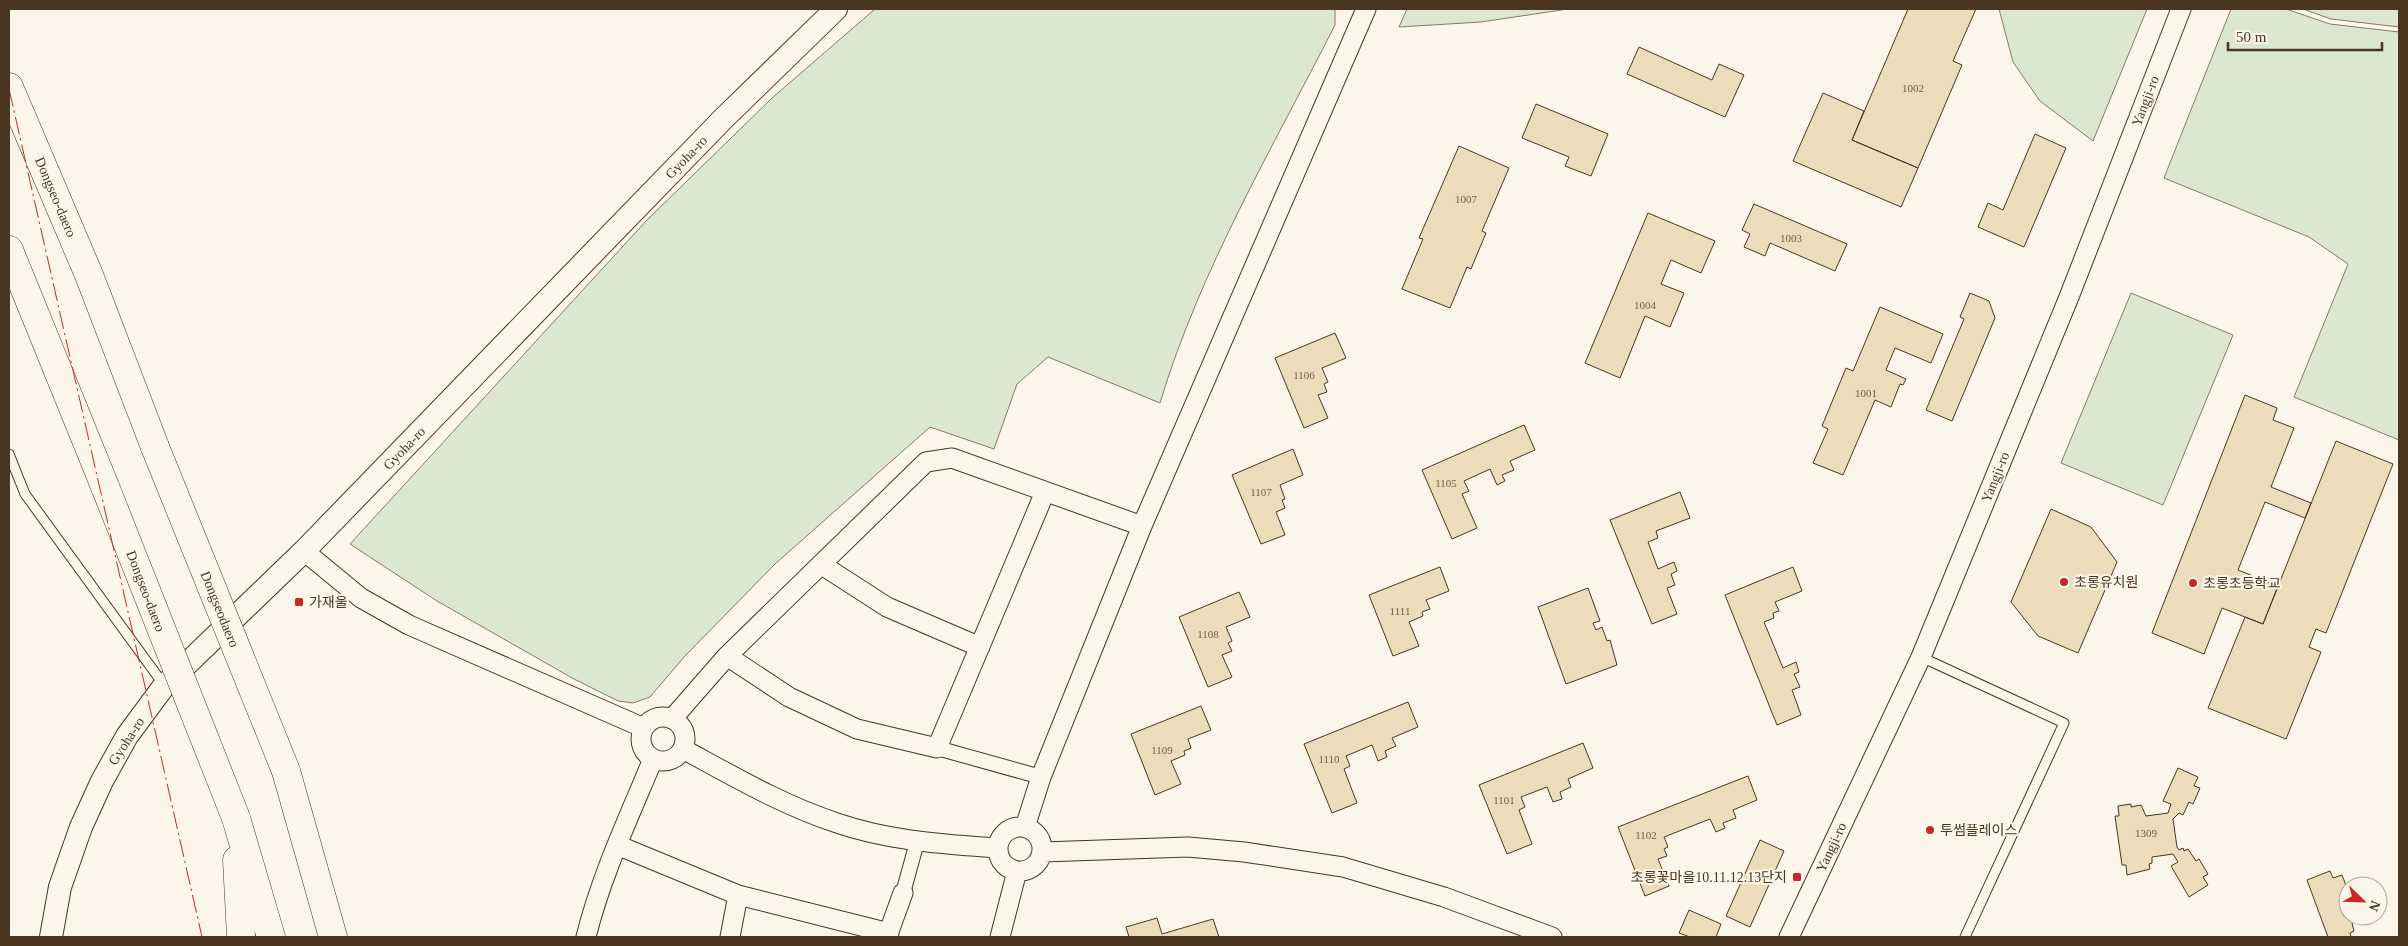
<svg xmlns="http://www.w3.org/2000/svg" width="2408" height="946" font-family="'Times New Roman','Noto Sans KR',serif">
<style>
.green{fill:#dce7d0;stroke:#887966}
.building{fill:#ecdcbc;stroke:#4a3520}
.lines{fill:none;stroke-linecap:round;stroke-linejoin:round}
.service-casing{stroke:#4a3520;stroke-width:11}
.pedestrian-casing{stroke:#4a3520;stroke-width:16}
.minor-casing{stroke:#4a3520;stroke-width:21}
.tertiary-casing{stroke:#4a3520;stroke-width:24}
.trunk-casing{stroke:#4a3520;stroke-width:29}
.service{stroke:#fbf6e9;stroke-width:9}
.pedestrian{stroke:#fbf6e9;stroke-width:14}
.minor{stroke:#fbf6e9;stroke-width:19}
.tertiary{stroke:#fbf6e9;stroke-width:22}
.trunk{stroke:#fbf6e9;stroke-width:28}
.trunk-bridge-casing{stroke:#4a3520;stroke-width:29;stroke-linecap:butt}
.trunk-bridge{stroke:#fbf6e9;stroke-width:28}
.power{stroke:#c62828;stroke-width:1;stroke-dasharray:18 4 2.5 4;stroke-linecap:butt}
.poi-dot{fill:#c62828;stroke:#fbf6e9;stroke-width:2}
.labels{text-anchor:middle;stroke-width:4;stroke-linejoin:round;paint-order:stroke}
.number-label{font-size:11px;fill:#725f47}
.street-label{font-size:14px;fill:#4a3520;stroke:#fbf6e9}
.poi-label{font-size:14px;fill:#4a3520;stroke:#fbf6e9;text-anchor:start}
</style>
<rect width="100%" height="100%" fill="#fbf6e9"/>
<path class="green" d="M 875,9 L 1335,9 L 1335,25 C 1272,149 1200,270 1160,403 L 1048,357 L 1017,384 L 994,449 L 930,427 L 775,564 L 684,657 L 650,697 L 633,703 L 618,701 L 574,679 L 437,601 L 350,544 L 647,220 L 772,98 Z
M 1407,9 L 1568,9 L 1481,22 L 1399,27 Z
M 1999,9 L 2147,9 L 2093,141 L 2040,101 L 2013,62 Z
M 2231,9 L 2286,9 L 2330,24 L 2399,32 L 2399,440 L 2294,397 L 2348,264 L 2309,237 L 2164,178 Z
M 2303,9 L 2399,9 L 2399,27 L 2331,19 Z
M 2131,293 L 2233,335 L 2163,505 L 2061,463 Z"/>
<path class="building" d="M 1908,9 L 1976,9 L 1953,61 L 1962,65 L 1918,168 L 1852,140 Z
M 1639,47 L 1712,80 L 1719,64 L 1744,75 L 1725,117 L 1627,74 Z
M 1823,93 L 1864,111 L 1852,140 L 1918,168 L 1901,207 L 1793,161 Z
M 1536,104 L 1608,134 L 1591,176 L 1565,166 L 1569,157 L 1522,138 Z
M 2035,134 L 2066,148 L 2024,247 L 1978,227 L 1988,203 L 2003,210 Z
M 1459,146 L 1509,168 L 1482,231 L 1486,233 L 1471,269 L 1467,267 L 1450,308 L 1402,289 L 1423,239 L 1419,238 Z
M 1754,204 L 1847,244 L 1835,271 L 1770,243 L 1765,256 L 1744,247 L 1750,234 L 1742,230 Z
M 1648,213 L 1715,241 L 1701,273 L 1671,260 L 1661,284 L 1684,293 L 1670,327 L 1645,316 L 1620,378 L 1585,363 Z
M 1970,293 L 1989,301 L 1995,318 L 1952,421 L 1926,410 L 1964,319 L 1960,317 Z
M 1880,307 L 1943,334 L 1931,363 L 1895,348 L 1886,370 L 1906,379 L 1903,385 L 1900,384 L 1891,407 L 1875,400 L 1843,475 L 1813,463 L 1828,429 L 1822,426 L 1846,368 L 1853,371 Z
M 1335,333 L 1346,358 L 1322,368 L 1328,382 L 1324,384 L 1327,392 L 1318,395 L 1328,418 L 1304,428 L 1275,358 Z
M 2245,395 L 2277,408 L 2273,420 L 2294,428 L 2271,487 L 2311,503 L 2305,518 L 2265,502 L 2238,570 L 2278,586 L 2263,624 L 2222,608 L 2204,654 L 2152,633 Z
M 1524,425 L 1535,450 L 1510,461 L 1514,470 L 1502,475 L 1505,481 L 1497,485 L 1490,469 L 1464,481 L 1469,491 L 1462,494 L 1477,528 L 1452,539 L 1422,470 Z
M 2336,441 L 2393,464 L 2326,633 L 2316,629 L 2309,647 L 2321,652 L 2286,739 L 2208,708 L 2245,617 L 2263,624 Z
M 1293,449 L 1303,475 L 1280,485 L 1285,499 L 1282,500 L 1285,508 L 1276,512 L 1285,535 L 1261,544 L 1232,475 Z
M 1680,492 L 1690,518 L 1656,531 L 1658,538 L 1648,542 L 1658,569 L 1674,562 L 1677,571 L 1671,574 L 1675,585 L 1667,588 L 1677,614 L 1652,624 L 1610,520 Z
M 2051,509 L 2091,527 L 2117,562 L 2078,653 L 2038,636 L 2011,602 Z
M 1440,567 L 1449,591 L 1426,600 L 1430,609 L 1422,612 L 1423,616 L 1409,622 L 1419,646 L 1393,656 L 1369,595 Z
M 1793,567 L 1802,591 L 1775,602 L 1779,611 L 1773,613 L 1774,618 L 1764,622 L 1783,668 L 1796,662 L 1799,672 L 1794,674 L 1800,687 L 1792,690 L 1801,715 L 1777,725 L 1725,595 Z
M 1588,588 L 1600,621 L 1593,623 L 1596,630 L 1602,627 L 1607,641 L 1610,640 L 1617,665 L 1566,684 L 1538,607 Z
M 1239,592 L 1250,617 L 1226,627 L 1232,641 L 1228,643 L 1232,651 L 1222,655 L 1232,677 L 1208,687 L 1179,617 Z
M 1408,702 L 1418,727 L 1392,738 L 1396,746 L 1385,751 L 1387,757 L 1378,761 L 1372,745 L 1346,756 L 1350,766 L 1344,769 L 1357,803 L 1332,813 L 1304,744 Z
M 1201,706 L 1211,730 L 1188,739 L 1191,748 L 1184,751 L 1185,755 L 1171,761 L 1181,784 L 1155,795 L 1131,734 Z
M 1583,743 L 1593,768 L 1568,779 L 1571,787 L 1560,792 L 1562,799 L 1553,802 L 1547,787 L 1521,797 L 1525,807 L 1519,810 L 1532,844 L 1507,854 L 1479,785 Z
M 2178,768 L 2198,777 L 2194,786 L 2200,788 L 2193,804 L 2189,802 L 2183,815 L 2179,813 L 2173,819 L 2177,847 L 2179,850 L 2183,848 L 2184,851 L 2188,849 L 2196,861 L 2199,859 L 2208,874 L 2203,877 L 2208,885 L 2189,897 L 2171,866 L 2178,862 L 2173,854 L 2152,857 L 2152,863 L 2149,864 L 2150,869 L 2127,875 L 2126,865 L 2122,865 L 2115,816 L 2119,816 L 2118,806 L 2131,804 L 2131,807 L 2141,805 L 2146,816 L 2168,813 L 2171,804 L 2163,801 Z
M 1748,776 L 1757,800 L 1733,810 L 1736,818 L 1723,823 L 1725,828 L 1716,832 L 1710,819 L 1664,837 L 1668,847 L 1664,849 L 1667,856 L 1658,859 L 1669,886 L 1645,896 L 1618,827 Z
M 1760,840 L 1784,851 L 1750,927 L 1726,916 Z
M 2330,871 L 2333,878 L 2342,875 L 2347,888 L 2343,889 L 2348,902 L 2345,903 L 2346,907 L 2341,909 L 2344,916 L 2362,916 L 2363,919 L 2352,923 L 2354,931 L 2350,933 L 2351,937 L 2328,937 L 2307,880 Z
M 1689,910 L 1721,924 L 1716,937 L 1690,937 L 1679,933 Z
M 1157,918 L 1162,934 L 1213,919 L 1219,937 L 1129,937 L 1126,927 Z"/>
<g class="lines">
<g class="service-casing">
<path id="service" d="M 9,454 L 25,494 L 164,685
M 1921,657 L 2064,723 L 1965,937"/>
</g>
<g class="pedestrian-casing">
<path id="pedestrian" d="M 937,748 L 1041,777
M 903,893 L 917,842"/>
</g>
<g class="minor-casing">
<path id="minor" d="M 304,551 L 361,598 L 409,625 L 644,728
M 822,565 L 887,607 L 980,647
M 727,656 L 789,697 L 857,729 L 937,748 L 1045,492
M641 739a22 22 0 1 1 44 0a22 22 0 1 1-44 0Z
M 672,719 L 727,656 L 926,462 L 952,458 L 1142,526
M 683,749 C 733,776 782,805 837,823 C 889,841 944,844 998,848
M998 849a22 22 0 1 1 44 0a22 22 0 1 1-44 0Z
M 1025,827 L 1041,777 L 1142,526 L 1366,9
M 617,845 L 738,895 L 889,933
M 1042,852 L 1188,847 L 1244,852 L 1343,867 L 1444,897 L 1552,937
M 586,937 C 601,876 629,817 653,759
M 730,937 L 738,895
M 887,937 L 903,893
M 1000,937 L 1017,871
M 1789,937 L 1921,657 L 2069,297 L 2181,9"/>
</g>
<g class="tertiary-casing">
<path id="tertiary" d="M 51,937 L 60,887 L 81,827 L 102,781 L 127,736 L 164,686 L 304,551 L 723,119 L 836,9"/>
</g>
<g class="trunk-casing">
<path id="trunk" d="M 9,87 L 89,275 L 155,447
M 9,250 L 106,489
M 286,771 L 333,937
M 236,818 L 271,937
M 237,860 L 241,937"/>
</g>
<use href="#service" class="service"/>
<use href="#pedestrian" class="pedestrian"/>
<use href="#minor" class="minor"/>
<use href="#tertiary" class="tertiary"/>
<use href="#trunk" class="trunk"/>
<g class="trunk-bridge-casing">
<path id="trunk-bridge" d="M 155,447 L 286,771
M 106,489 L 236,818"/>
</g>
<use href="#trunk-bridge" class="trunk-bridge"/>
<path class="power" d="M 9,89 L 202,937"/>
</g>
<g class="poi-dot">
<circle cx="2064" cy="582" r="5"/>
<circle cx="2193" cy="583" r="5"/>
<rect x="294" y="597" width="10" height="10" rx="2.5"/>
<circle cx="1930" cy="830" r="5"/>
<rect x="1792" y="872" width="10" height="10" rx="2.5"/>
</g>
<g class="labels">
<g class="number-label">
<text x="1913" y="92">1002</text>
<text x="1466" y="203">1007</text>
<text x="1791" y="242">1003</text>
<text x="1645" y="309">1004</text>
<text x="1304" y="379">1106</text>
<text x="1866" y="397">1001</text>
<text x="1446" y="487">1105</text>
<text x="1261" y="496">1107</text>
<text x="1400" y="615">1111</text>
<text x="1208" y="638">1108</text>
<text x="1162" y="754">1109</text>
<text x="1329" y="763">1110</text>
<text x="1504" y="804">1101</text>
<text x="2146" y="837">1309</text>
<text x="1646" y="839">1102</text>
</g>
<g class="street-label">
<text transform="translate(2145 101) rotate(-69)" y="5">Yangji-ro</text>
<text transform="translate(686 157) rotate(-46)" y="5">Gyoha-ro</text>
<text transform="translate(56 197) rotate(67)" y="5">Dongseo-daero</text>
<text transform="translate(404 448) rotate(-46)" y="5">Gyoha-ro</text>
<text transform="translate(1995 477) rotate(-68)" y="5">Yangji-ro</text>
<text transform="translate(146 591) rotate(69)" y="5">Dongseo-daero</text>
<text transform="translate(220 609) rotate(68)" y="5">Dongseodaero</text>
<text transform="translate(126 741) rotate(-57)" y="5">Gyoha-ro</text>
<text transform="translate(1831 847) rotate(-65)" y="5">Yangji-ro</text>
</g>
<g class="poi-label">
<text x="2074" y="587">초롱유치원</text>
<text x="2203" y="588">초롱초등학교</text>
<text x="309" y="607">가재울</text>
<text x="1940" y="835">투썸플레이스</text>
<text x="1787" y="882" text-anchor="end">초롱꽃마을10.11.12.13단지</text>
</g>
</g>
<rect width="2408" height="946" fill="none" stroke="#4a3520" stroke-width="20"/>
<g transform="translate(2363 901) rotate(113)"><circle r="24" fill="#fbf6e9" stroke="#b4a999"/>
<path d="M0-4L9 19L0 12L-9 19Z" fill="#c62828"/>
<text y="-8" font-size="14" font-weight="bold" text-anchor="middle" fill="#4a3520">N</text>
</g>
<path d="M2228 42v8h154v-8" fill="none" stroke="#4a3520" stroke-width="2.5"/>
<text x="2236" y="42" font-size="15" fill="#4a3520" stroke="#fbf6e9" stroke-width="4" paint-order="stroke">50 m</text>
</svg>
